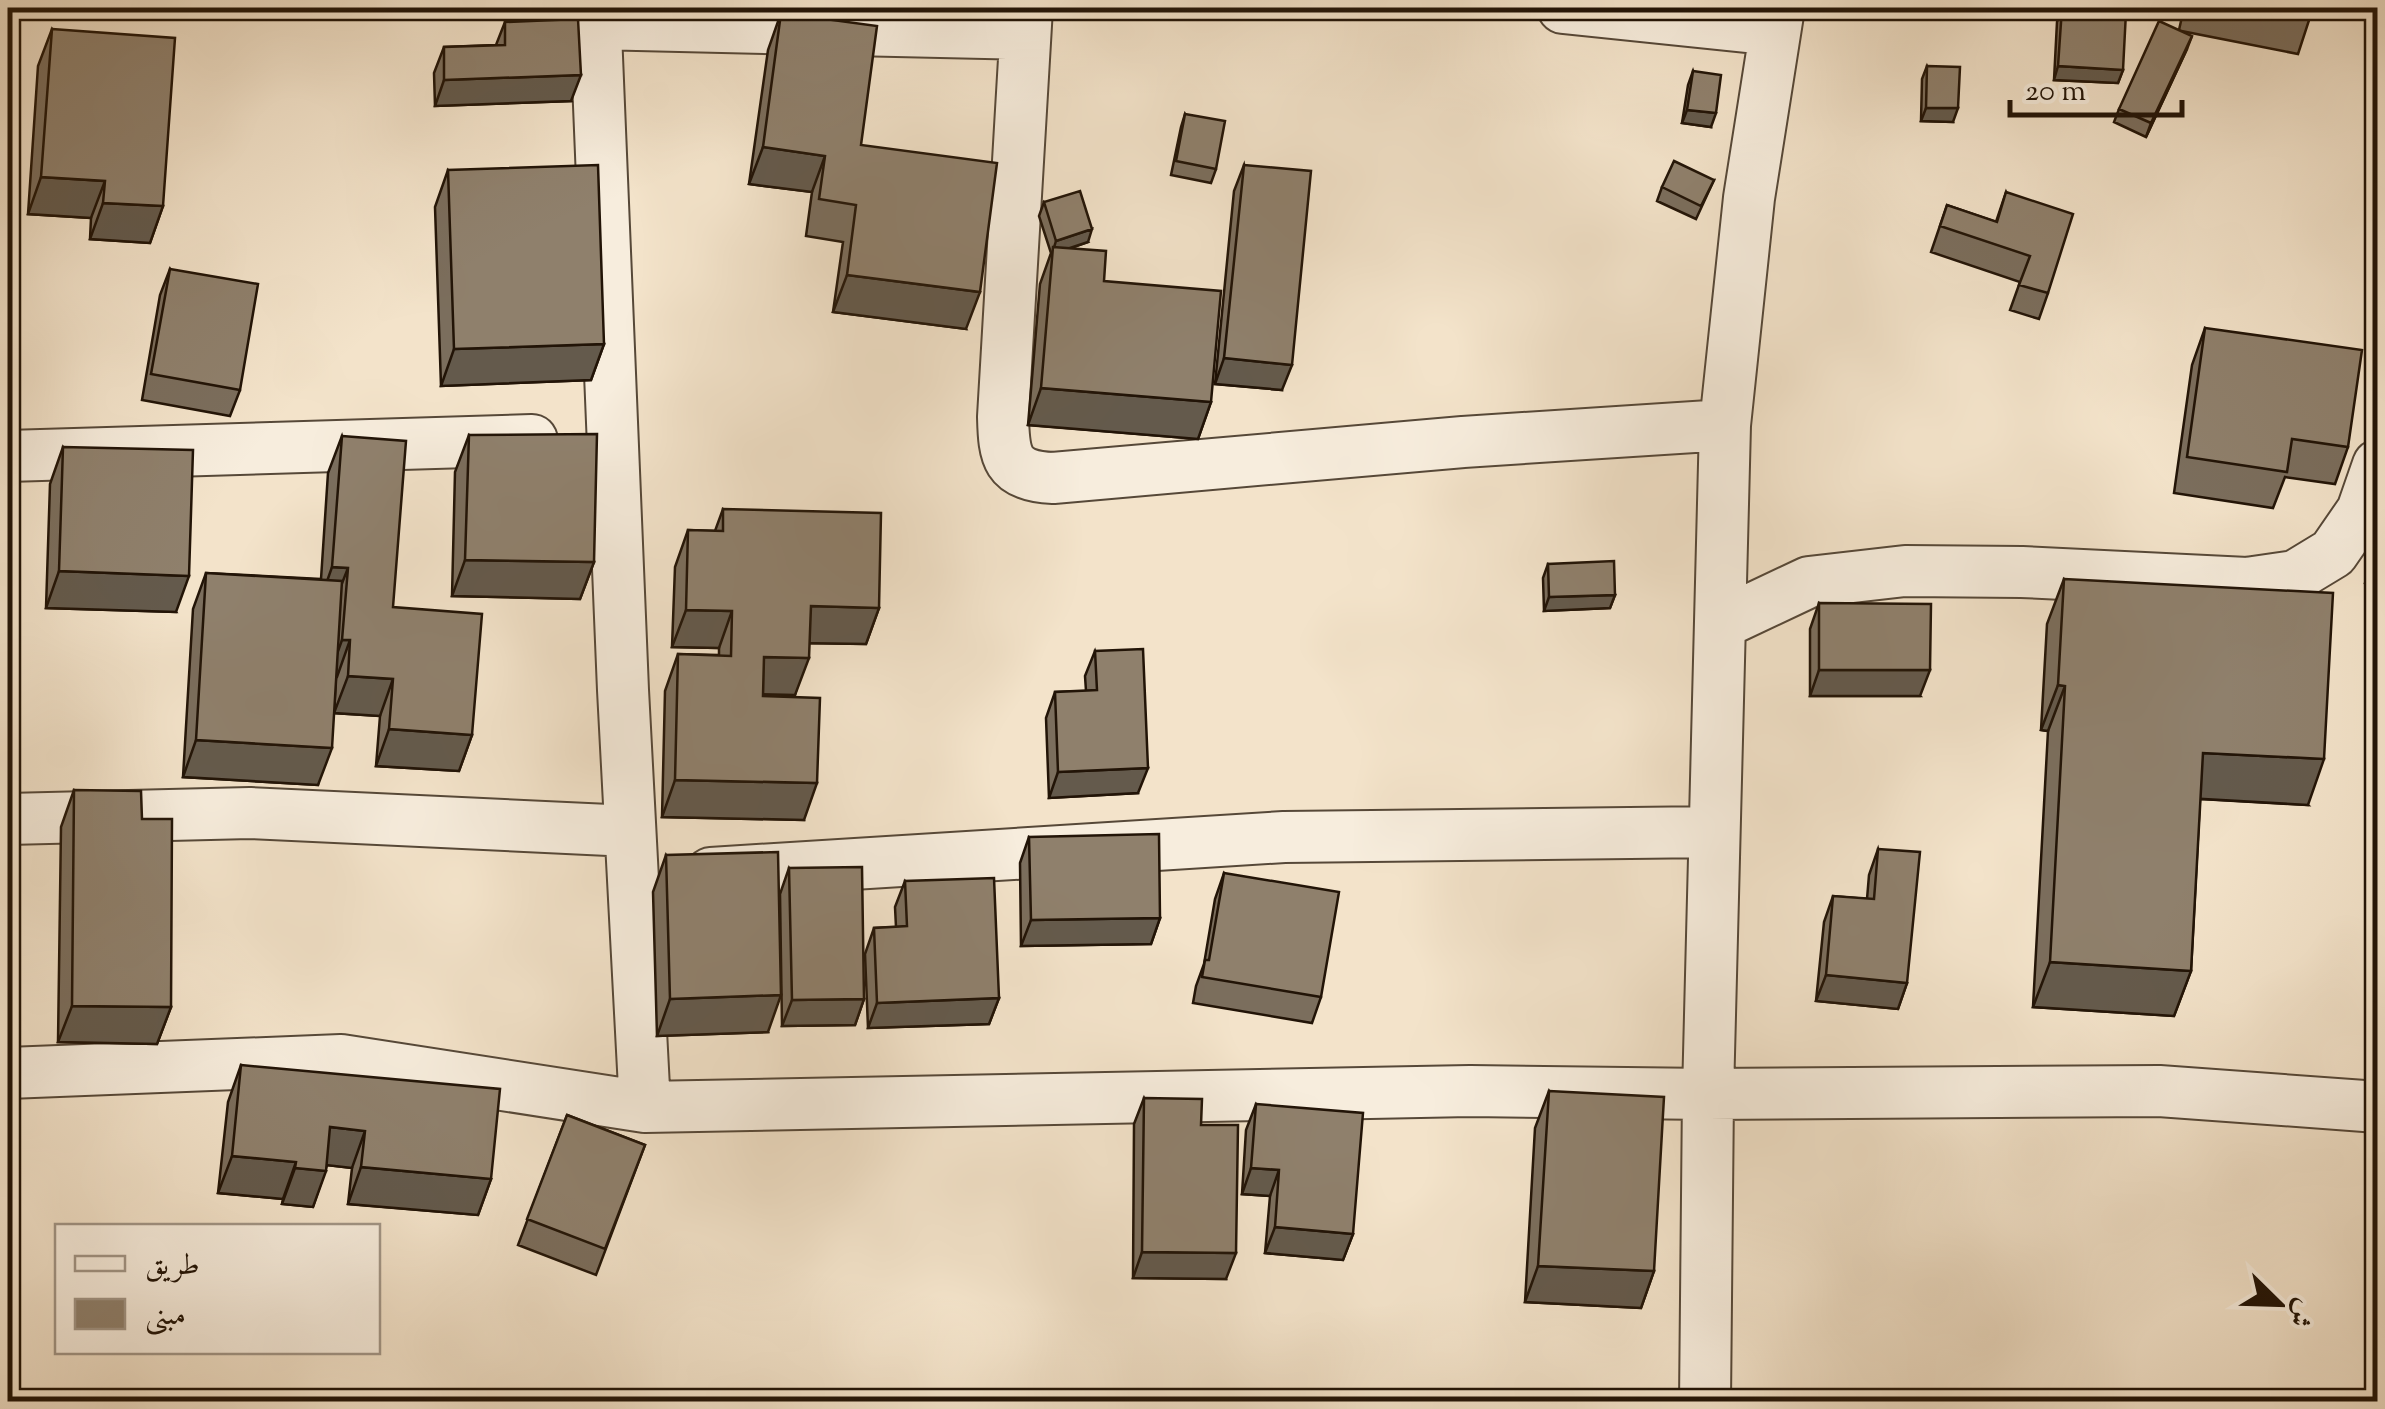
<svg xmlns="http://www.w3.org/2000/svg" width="2385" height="1409" font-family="'Sorts Mill Goudy',Amiri,serif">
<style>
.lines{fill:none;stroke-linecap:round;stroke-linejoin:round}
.street-casing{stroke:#564838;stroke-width:54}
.street{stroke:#f7eddd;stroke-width:50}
.wall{fill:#7b6e5d;stroke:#221407;stroke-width:2.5}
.shaded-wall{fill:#645a4c;stroke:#221407;stroke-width:2.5}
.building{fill:#8f806c;stroke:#221407;stroke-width:2.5}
</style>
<rect width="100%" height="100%" fill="#f3e3ca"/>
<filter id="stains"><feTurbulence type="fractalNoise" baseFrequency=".002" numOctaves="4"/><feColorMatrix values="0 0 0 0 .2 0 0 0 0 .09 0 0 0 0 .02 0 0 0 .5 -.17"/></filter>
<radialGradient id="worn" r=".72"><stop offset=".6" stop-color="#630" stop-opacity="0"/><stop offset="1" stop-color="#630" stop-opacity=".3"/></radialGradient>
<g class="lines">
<g class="street-casing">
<path id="street" d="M 595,8 L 623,690 L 645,1107
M 1027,8 L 1003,417 C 1004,456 1006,476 1053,478 L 1463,442 L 1725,425
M 1563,8 L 1775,30
M 595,24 L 1024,34
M 8,456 L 532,440
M 1720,624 L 1809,582 L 1905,571 L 2022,572 L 2247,583 L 2295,576 L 2333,553 L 2362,511 L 2378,465
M 8,819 L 250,813 L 630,831
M 711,873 L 1284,837 L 1714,832
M 8,1073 L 341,1060 L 645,1107 L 1470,1091 L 1708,1094 L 2159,1091 L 2378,1107
M 1705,1402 L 1708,1094 L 1725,425 L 1749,198 L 1779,8"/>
</g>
<use href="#street" class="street"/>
</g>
<path class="wall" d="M 2062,8 L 2123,70 L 2118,83 L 2054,80 L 2057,22 Z
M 2184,8 L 2313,8 L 2298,54 L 2181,31 L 2187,49 L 2146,137 L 2114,122 L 2119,109 L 2179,30 Z
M 781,13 L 861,145 L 966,329 L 833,312 L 843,242 L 806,236 L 812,192 L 749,184 L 768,50 Z
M 505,22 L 571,101 L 435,106 L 434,73 L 444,47 L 496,45 Z
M 52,29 L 163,206 L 150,243 L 90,239 L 91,218 L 28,214 L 38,66 Z
M 1927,66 L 1953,122 L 1921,121 L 1922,79 Z
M 1693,71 L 1711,127 L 1682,123 L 1688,85 Z
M 1185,114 L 1216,169 L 1211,183 L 1171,175 L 1181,127 Z
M 1244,165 L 1282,390 L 1215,384 L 1234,191 Z
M 448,170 L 604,344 L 591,380 L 441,386 L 435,207 Z
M 1714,180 L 1696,219 L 1657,201 L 1662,187 Z
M 2006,192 L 2048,293 L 2039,319 L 2010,310 L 2020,282 L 1931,252 L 1947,205 L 1996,222 Z
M 1044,202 L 1088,242 L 1068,249 L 1104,281 L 1211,402 L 1198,439 L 1028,425 L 1040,284 L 1051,253 L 1039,216 Z
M 170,269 L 240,390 L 230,416 L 142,400 L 160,295 Z
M 2205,328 L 2348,447 L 2335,484 L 2285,477 L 2273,508 L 2174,493 L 2192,365 Z
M 469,435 L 594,562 L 580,599 L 452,596 L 455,472 Z
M 342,436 L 393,607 L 472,735 L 459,771 L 376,766 L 380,716 L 334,713 L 336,677 L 318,785 L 183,777 L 193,609 L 206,573 L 321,579 L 328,473 Z
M 63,447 L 176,612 L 46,608 L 50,484 Z
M 723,509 L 879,608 L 866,644 L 809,643 L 795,695 L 763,694 L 804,820 L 662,817 L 665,691 L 678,654 L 719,655 L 719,648 L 672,647 L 675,567 L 688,530 L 715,531 Z
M 2378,537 L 2378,586 L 2365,583 Z
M 1548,564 L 1615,595 L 1610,608 L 1544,611 L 1543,578 Z
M 2064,579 L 2308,805 L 2200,799 L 2191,971 L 2174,1016 L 2033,1007 L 2048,731 L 2041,730 L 2047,624 Z
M 1819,603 L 1920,696 L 1810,696 L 1810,629 Z
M 1095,651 L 1138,793 L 1049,798 L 1046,718 L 1055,692 L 1086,691 L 1085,676 Z
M 74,790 L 142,819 L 171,1007 L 157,1044 L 58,1042 L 61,827 Z
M 1029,837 L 1160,918 L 1151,944 L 1021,946 L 1020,863 Z
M 1878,849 L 1907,983 L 1898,1009 L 1816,1001 L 1824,922 L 1833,896 L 1867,899 L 1869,875 Z
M 666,855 L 768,1032 L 657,1036 L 653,892 Z
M 789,868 L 864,999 L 855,1025 L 782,1026 L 780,894 Z
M 1224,873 L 1321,997 L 1312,1023 L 1193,1003 L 1196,986 L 1204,964 L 1215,899 Z
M 905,881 L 999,998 L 989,1024 L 868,1028 L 865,954 L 874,928 L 896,927 L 895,907 Z
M 241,1065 L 491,1179 L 478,1215 L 348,1204 L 352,1168 L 327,1165 L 313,1207 L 282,1204 L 283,1199 L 218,1193 L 228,1102 Z
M 1549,1091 L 1654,1271 L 1641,1308 L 1525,1302 L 1535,1128 Z
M 1144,1098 L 1226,1279 L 1133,1278 L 1134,1124 Z
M 1256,1104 L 1353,1234 L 1343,1260 L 1265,1253 L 1270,1196 L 1242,1194 L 1246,1130 Z
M 567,1115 L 645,1145 L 596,1275 L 518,1245 Z"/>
<path class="shaded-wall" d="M 2192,36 L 2187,49 L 2146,137 L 2151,123 Z
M 2058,66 L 2123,70 L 2118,83 L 2054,80 Z
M 581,75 L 571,101 L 435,106 L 444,80 Z
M 1926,108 L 1958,108 L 1953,122 L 1921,121 Z
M 1687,110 L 1716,113 L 1711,127 L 1682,123 Z
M 763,147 L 825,156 L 812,192 L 749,184 Z
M 41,177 L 105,181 L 91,218 L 28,214 Z
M 103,203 L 163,206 L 150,243 L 90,239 Z
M 1092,229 L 1088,242 L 1052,254 L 1056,241 Z
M 847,275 L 980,292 L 966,329 L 833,312 Z
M 604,344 L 591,380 L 441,386 L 454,349 Z
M 1224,358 L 1292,365 L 1282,390 L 1215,384 Z
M 1041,388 L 1211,402 L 1198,439 L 1028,425 Z
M 465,560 L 594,562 L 580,599 L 452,596 Z
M 332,567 L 348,568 L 334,604 L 319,604 Z
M 59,571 L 189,576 L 176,612 L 46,608 Z
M 1615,595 L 1610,608 L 1544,611 L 1549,597 Z
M 811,606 L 879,608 L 866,644 L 797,643 Z
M 686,610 L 732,611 L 719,648 L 672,647 Z
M 342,640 L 350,640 L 337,677 L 329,676 Z
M 764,657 L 809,658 L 795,695 L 751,694 Z
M 1819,670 L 1930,670 L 1920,696 L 1810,696 Z
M 348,676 L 393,679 L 380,716 L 334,713 Z
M 2058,685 L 2065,686 L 2048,731 L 2041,730 Z
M 389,729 L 472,735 L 459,771 L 376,766 Z
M 196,740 L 332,748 L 318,785 L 183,777 Z
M 2203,753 L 2324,759 L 2308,805 L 2186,798 Z
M 1148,768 L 1138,793 L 1049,798 L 1058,772 Z
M 675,780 L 817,783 L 804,820 L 662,817 Z
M 1160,918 L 1151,944 L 1021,946 L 1031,920 Z
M 2050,962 L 2191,971 L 2174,1016 L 2033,1007 Z
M 1826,975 L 1907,983 L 1898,1009 L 1816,1001 Z
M 781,995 L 768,1032 L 657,1036 L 670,999 Z
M 999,998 L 989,1024 L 868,1028 L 877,1003 Z
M 864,999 L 855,1025 L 782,1026 L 792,1000 Z
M 72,1006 L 171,1007 L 157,1044 L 58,1042 Z
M 330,1127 L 365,1131 L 352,1168 L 317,1164 Z
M 232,1156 L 296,1162 L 283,1199 L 218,1193 Z
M 361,1167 L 491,1179 L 478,1215 L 348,1204 Z
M 295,1168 L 326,1171 L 313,1207 L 282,1204 Z
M 1251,1168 L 1279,1170 L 1270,1196 L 1242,1194 Z
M 1275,1227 L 1353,1234 L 1343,1260 L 1265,1253 Z
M 1142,1252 L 1236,1253 L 1226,1279 L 1133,1278 Z
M 1538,1266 L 1654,1271 L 1641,1308 L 1525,1302 Z"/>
<path class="building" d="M 2062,8 L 2126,12 L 2123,70 L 2058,66 Z
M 2262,8 L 2313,8 L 2311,17 Z
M 781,13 L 877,26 L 861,145 L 997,163 L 980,292 L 847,275 L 856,205 L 819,199 L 825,156 L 763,147 Z
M 578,19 L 581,75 L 444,80 L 444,47 L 505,45 L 505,22 Z
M 2159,21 L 2192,36 L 2151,123 L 2119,109 Z
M 52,29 L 175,38 L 163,206 L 103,203 L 105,181 L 41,177 Z
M 1927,66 L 1960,67 L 1958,108 L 1926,108 Z
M 1693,71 L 1721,75 L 1716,113 L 1687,110 Z
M 1185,114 L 1225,121 L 1216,169 L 1176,161 Z
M 1674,161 L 1714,180 L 1701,206 L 1662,187 Z
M 598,165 L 604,344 L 454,349 L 448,170 Z
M 1244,165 L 1311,171 L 1292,365 L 1224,358 Z
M 1080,191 L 1092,229 L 1056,241 L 1044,202 Z
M 2006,192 L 2073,214 L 2048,293 L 2019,285 L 2030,256 L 1940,226 L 1947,205 L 1997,222 Z
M 1053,247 L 1106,251 L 1104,281 L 1221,291 L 1211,402 L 1041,388 Z
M 170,269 L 258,284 L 240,390 L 151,374 Z
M 2205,328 L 2362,350 L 2348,447 L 2292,439 L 2287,472 L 2187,457 Z
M 597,434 L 594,562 L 465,560 L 469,435 Z
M 342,436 L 406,441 L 393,607 L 482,614 L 472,735 L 389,729 L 393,679 L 348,676 L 350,640 L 342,640 L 348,568 L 332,567 Z
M 63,447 L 193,450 L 189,576 L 59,571 Z
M 723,509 L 881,513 L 879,608 L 811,606 L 809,658 L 764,657 L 763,696 L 820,698 L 817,783 L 675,780 L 678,654 L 731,656 L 732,611 L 686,610 L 688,530 L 723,531 Z
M 1614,561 L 1615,595 L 1549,597 L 1548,564 Z
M 206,573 L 342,581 L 332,748 L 196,740 Z
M 2064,579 L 2333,593 L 2324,759 L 2203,753 L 2191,971 L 2050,962 L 2065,686 L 2058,685 Z
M 1819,603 L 1931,604 L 1930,670 L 1819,670 Z
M 1143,649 L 1148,768 L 1058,772 L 1055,692 L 1097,690 L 1095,651 Z
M 74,790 L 141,791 L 142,819 L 172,819 L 171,1007 L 72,1006 Z
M 1159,834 L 1160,918 L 1031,920 L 1029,837 Z
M 1878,849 L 1920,852 L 1907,983 L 1826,975 L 1833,896 L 1874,899 Z
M 778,852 L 781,995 L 670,999 L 666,855 Z
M 862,867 L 864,999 L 792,1000 L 789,868 Z
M 1224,873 L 1339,892 L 1321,997 L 1202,977 L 1205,960 L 1209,960 Z
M 994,878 L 999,998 L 877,1003 L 874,928 L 907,926 L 905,881 Z
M 241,1065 L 500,1089 L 491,1179 L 361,1167 L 365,1131 L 330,1127 L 326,1171 L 295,1168 L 296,1162 L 232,1156 Z
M 1549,1091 L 1664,1097 L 1654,1271 L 1538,1266 Z
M 1144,1098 L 1202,1099 L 1201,1125 L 1238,1125 L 1236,1253 L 1142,1252 Z
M 1256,1104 L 1363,1113 L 1353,1234 L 1275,1227 L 1279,1170 L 1251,1168 Z
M 567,1115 L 645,1145 L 605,1249 L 527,1219 Z"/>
<rect width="2385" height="1409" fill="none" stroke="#f3e3ca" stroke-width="40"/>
<rect x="10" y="10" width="2365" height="1389" fill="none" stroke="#221407" stroke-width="5"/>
<rect x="20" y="20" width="2345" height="1369" fill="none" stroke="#221407" stroke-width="2.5"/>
<rect x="55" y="1224" width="325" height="130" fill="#f7eddd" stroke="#a29687" stroke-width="2.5"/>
<rect x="75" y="1256" width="50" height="15" fill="#f7eddd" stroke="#a29687" stroke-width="2.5"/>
<text x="145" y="1274" font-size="30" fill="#221407">طريق</text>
<rect x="75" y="1299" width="50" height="30" fill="#8f806c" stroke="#a29687" stroke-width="2.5"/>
<text x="145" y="1324" font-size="30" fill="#221407">مبنى</text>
<g transform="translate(2280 1304) rotate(113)" stroke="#f7eddd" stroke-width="8" paint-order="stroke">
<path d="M0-8L18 38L0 25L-18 38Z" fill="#221407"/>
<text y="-15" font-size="28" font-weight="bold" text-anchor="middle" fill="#221407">ش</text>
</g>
<path d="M2010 100v15h172v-15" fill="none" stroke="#221407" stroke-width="5"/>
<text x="2025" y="100" font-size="30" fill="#221407" stroke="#f7eddd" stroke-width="8" paint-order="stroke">20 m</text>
<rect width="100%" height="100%" filter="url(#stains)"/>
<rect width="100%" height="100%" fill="url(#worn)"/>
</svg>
